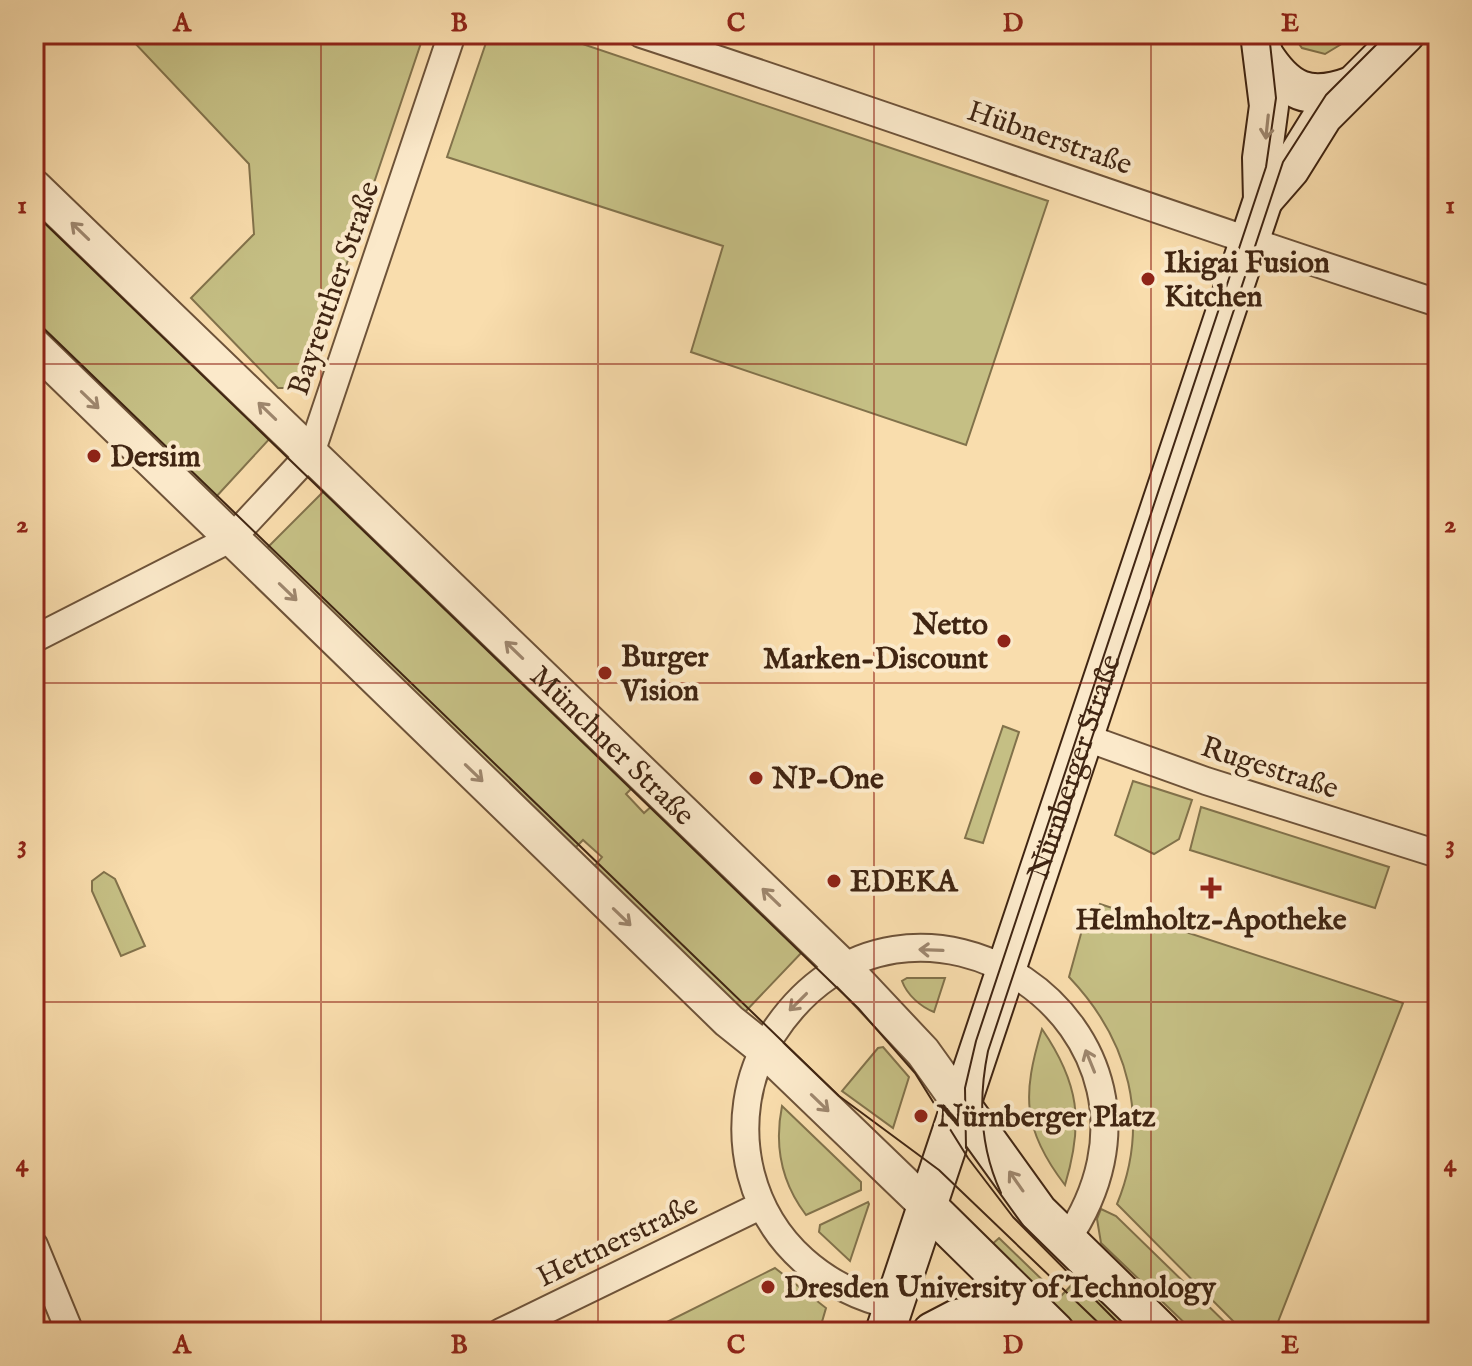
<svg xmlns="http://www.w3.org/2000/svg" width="1472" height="1366" font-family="'IM FELL English',serif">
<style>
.green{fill:#c5bf84;stroke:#82724b;stroke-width:2}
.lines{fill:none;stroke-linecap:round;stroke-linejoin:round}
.minor-casing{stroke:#6e5339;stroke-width:30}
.tertiary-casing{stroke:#6e5339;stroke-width:38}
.secondary-casing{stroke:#402512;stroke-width:42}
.minor{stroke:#fbe9ca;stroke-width:26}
.tertiary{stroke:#fbe9ca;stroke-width:34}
.secondary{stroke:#fbe9ca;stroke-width:38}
.tram{stroke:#402512;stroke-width:2}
.oneway{stroke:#9e876e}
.grid{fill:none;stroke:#8f2418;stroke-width:2;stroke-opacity:0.55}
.poi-dot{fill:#8f2418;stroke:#fbe9ca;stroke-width:3}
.labels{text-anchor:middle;stroke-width:8;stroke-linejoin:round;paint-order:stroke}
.street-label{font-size:30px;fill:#402512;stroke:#fbe9ca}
.poi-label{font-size:30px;font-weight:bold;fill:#402512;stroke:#fbe9ca;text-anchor:start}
.neatline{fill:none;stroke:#8f2418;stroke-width:3}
.grid-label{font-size:26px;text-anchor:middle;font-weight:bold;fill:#8f2418}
</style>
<rect width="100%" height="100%" fill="#f9ddad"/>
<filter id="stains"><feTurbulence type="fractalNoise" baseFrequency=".0025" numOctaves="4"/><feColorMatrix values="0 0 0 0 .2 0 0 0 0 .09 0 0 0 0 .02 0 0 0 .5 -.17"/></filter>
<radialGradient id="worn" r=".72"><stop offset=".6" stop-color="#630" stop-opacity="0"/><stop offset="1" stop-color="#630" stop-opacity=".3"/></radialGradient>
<path class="green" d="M 132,34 L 424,34 L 308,379 L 294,388 L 278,388 L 191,298 L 254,234 L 249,164 L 131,39 Z
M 489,34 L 553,34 L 1048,201 L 966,445 L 691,352 L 723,246 L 447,157 Z
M 1292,34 L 1358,34 L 1325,54 L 1302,48 Z
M 34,205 L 273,435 L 215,498 L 34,322 Z
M 328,487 L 635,785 L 626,794 L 644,813 L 654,804 L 805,949 L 744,1013 L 594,867 L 602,857 L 583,840 L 575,848 L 266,549 Z
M 1003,726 L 1019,732 L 983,843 L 965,838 Z
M 1133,781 L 1192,800 L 1179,839 L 1154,854 L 1115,835 Z
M 1201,807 L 1389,867 L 1375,908 L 1190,850 Z
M 104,872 L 115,879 L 145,946 L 121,956 L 92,891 L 92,881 Z
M 1100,904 L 1403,1003 L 1274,1332 L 1249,1332 L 1234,1322 L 1117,1204 C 1151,1121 1129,1040 1069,977 L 1087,912 L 1096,913 Z
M 907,978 L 945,978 L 934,1012 C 921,1007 907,995 902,981 Z
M 1042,1029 C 1079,1083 1084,1122 1065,1185 C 1022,1129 1022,1095 1042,1029 Z
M 883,1047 L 909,1077 L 893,1128 L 842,1091 L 878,1048 Z
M 782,1106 L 861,1182 L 861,1190 L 806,1215 C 781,1182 774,1146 782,1106 Z
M 868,1202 L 869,1204 L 850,1261 L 819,1232 L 820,1225 Z
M 1101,1209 L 1116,1216 L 1235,1332 L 1194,1332 L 1101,1243 L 1097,1219 Z
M 999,1238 L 1060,1297 L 1081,1275 L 1140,1332 L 1077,1332 L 990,1246 Z
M 775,1268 L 826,1308 L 819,1332 L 647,1332 Z"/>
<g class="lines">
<g class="minor-casing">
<path id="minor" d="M 641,34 C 907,121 1171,217 1438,303
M 34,639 L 232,538 L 311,453 L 452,34
M 1084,737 L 1206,781 L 1438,854
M 34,1245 L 70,1332
M 894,1306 C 825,1290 769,1244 751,1174 C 739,1127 746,1076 772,1035 C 905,828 1212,1027 1066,1241
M 501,1332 L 762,1205"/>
</g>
<g class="tertiary-casing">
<g id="tertiary">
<path id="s1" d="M 34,187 L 844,968 L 923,1052 L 961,1105"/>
<path d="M 34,346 L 729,1021 L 764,1049 L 927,1206"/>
</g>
</g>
<g class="secondary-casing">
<g id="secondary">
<path d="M 1263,54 C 1287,92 1309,102 1352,86"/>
<path d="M 1263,200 L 1290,169 L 1323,116 L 1405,34"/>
<path d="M 961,1105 L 1038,1212 L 1161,1332"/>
<path d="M 927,1206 L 1055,1332"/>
<path id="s2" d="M 885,1332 L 1263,200 L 1262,158 L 1269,106 L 1260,34"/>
<path d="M 932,1332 L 957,1319 L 1026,1304"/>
</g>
</g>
<use href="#minor" class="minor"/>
<use href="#tertiary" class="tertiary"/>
<use href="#secondary" class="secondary"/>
<path class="tram" d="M 34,213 L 858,1008 L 915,1073 L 968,1158 L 1013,1217 L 1127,1332
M 34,319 L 839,1096 L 939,1170 L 1108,1332
M 966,1148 L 965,1088 L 976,1041 L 1266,167 L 1276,98 L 1269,34
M 1001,1193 C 980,1148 978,1100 988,1051 L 1283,162 L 1326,95 L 1387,34"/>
</g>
<defs><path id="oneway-shaft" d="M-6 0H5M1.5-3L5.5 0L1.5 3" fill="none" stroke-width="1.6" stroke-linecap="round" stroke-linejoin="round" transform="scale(2)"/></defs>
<g class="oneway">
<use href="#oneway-shaft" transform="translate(1267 127) rotate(96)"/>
<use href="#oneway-shaft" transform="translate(80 231) rotate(-136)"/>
<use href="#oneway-shaft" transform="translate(90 400) rotate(44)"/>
<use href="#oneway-shaft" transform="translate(267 411) rotate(-136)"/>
<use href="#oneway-shaft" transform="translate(288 592) rotate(44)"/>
<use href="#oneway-shaft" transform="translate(514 650) rotate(-136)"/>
<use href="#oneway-shaft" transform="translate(474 773) rotate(44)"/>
<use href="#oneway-shaft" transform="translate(771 897) rotate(-136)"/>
<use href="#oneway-shaft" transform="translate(622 917) rotate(44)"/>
<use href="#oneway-shaft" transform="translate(931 950) rotate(-178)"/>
<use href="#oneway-shaft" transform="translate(798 1002) rotate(135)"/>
<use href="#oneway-shaft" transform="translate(1090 1061) rotate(-112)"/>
<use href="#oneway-shaft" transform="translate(820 1103) rotate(44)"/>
<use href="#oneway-shaft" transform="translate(1016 1181) rotate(-125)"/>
</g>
<path class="grid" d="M 321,34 L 321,1332M 598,34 L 598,1332M 874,34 L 874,1332M 1151,34 L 1151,1332M 34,364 L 1438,364M 34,683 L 1438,683M 34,1002 L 1438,1002"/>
<g class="poi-dot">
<circle cx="1148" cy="279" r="8"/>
<circle cx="94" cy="456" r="8"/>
<circle cx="1004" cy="641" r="8"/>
<circle cx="605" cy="673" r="8"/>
<circle cx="756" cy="778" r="8"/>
<circle cx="834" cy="881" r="8"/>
<path d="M1207 876h8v8h8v8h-8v8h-8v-8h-8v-8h8z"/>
<circle cx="921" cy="1116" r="8"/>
<circle cx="768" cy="1287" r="8"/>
</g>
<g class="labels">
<g class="street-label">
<text transform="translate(1050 137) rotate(19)" y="10">Hübnerstraße</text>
<text transform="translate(333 288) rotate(-71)" y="10">Bayreuther Straße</text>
<text dy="10" stroke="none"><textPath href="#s1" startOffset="804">Münchner Straße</textPath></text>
<text dy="10" stroke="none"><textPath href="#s2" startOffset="596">Nürnberger Straße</textPath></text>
<text transform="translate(1270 767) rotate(18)" y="10">Rugestraße</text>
<text transform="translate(617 1240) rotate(-26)" y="10">Hettnerstraße</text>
</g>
<g class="poi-label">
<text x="1164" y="272">Ikigai Fusion<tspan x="1164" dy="34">Kitchen</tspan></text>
<text x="110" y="466">Dersim</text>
<text x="988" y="634" text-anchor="end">Netto<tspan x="988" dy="34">Marken-Discount</tspan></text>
<text x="621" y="666">Burger<tspan x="621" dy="34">Vision</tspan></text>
<text x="772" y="788">NP-One</text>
<text x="850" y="891">EDEKA</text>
<text x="1211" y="929" text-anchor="middle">Helmholtz-Apotheke</text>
<text x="937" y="1126">Nürnberger Platz</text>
<text x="784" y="1297">Dresden University of Technology</text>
</g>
</g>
<rect width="1472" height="1366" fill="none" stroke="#f9ddad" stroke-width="88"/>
<rect x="44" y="44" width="1384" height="1278" class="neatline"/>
<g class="grid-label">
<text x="182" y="31">A</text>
<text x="459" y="31">B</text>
<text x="736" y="31">C</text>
<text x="1013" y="31">D</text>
<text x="1290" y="31">E</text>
<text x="22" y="213">1</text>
<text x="1450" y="213">1</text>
<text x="22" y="532">2</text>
<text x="1450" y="532">2</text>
<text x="22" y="852">3</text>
<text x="1450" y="852">3</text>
<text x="22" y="1171">4</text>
<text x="1450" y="1171">4</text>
<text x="182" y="1353">A</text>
<text x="459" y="1353">B</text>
<text x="736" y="1353">C</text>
<text x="1013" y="1353">D</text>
<text x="1290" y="1353">E</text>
</g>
<rect width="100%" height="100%" filter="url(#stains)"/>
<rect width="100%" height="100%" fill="url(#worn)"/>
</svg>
